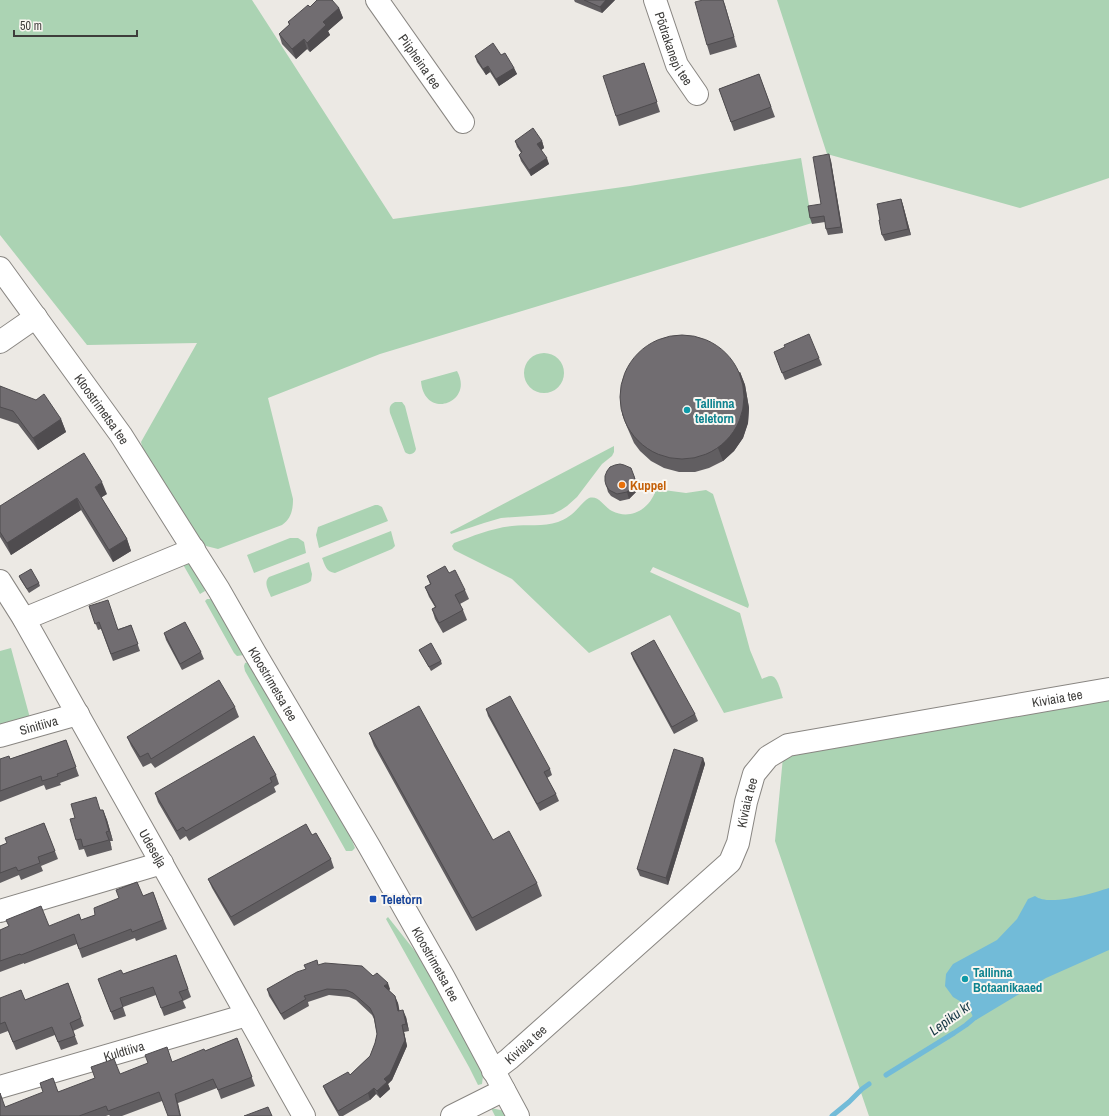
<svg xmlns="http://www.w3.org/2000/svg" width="1109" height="1116" font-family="'Archivo Narrow',sans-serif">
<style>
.green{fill:#abd3b3}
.water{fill:#72bbd8}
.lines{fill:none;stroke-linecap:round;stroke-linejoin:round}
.stream{stroke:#72bbd8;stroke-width:5}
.minor-casing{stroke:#898682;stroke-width:24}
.major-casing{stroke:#898682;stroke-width:24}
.minor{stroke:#fff;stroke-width:22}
.major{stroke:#fff;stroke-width:22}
.wall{fill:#615e61}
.shaded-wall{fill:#4f4c4f}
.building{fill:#716d71;stroke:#4f4c4f}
.culture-dot{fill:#0f9aa8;stroke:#f9f6f1;stroke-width:1.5}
.food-dot{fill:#e8710a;stroke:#f9f6f1;stroke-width:1.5}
.transit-dot{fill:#1a4fb4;stroke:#f9f6f1;stroke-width:1.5}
.labels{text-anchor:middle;stroke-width:4;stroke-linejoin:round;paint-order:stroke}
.street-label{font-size:13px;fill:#3e3d3b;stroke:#f9f6f1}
.culture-label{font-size:13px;font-weight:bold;fill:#0d838f;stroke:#f9f6f1;text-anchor:start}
.food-label{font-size:13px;font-weight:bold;fill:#c56008;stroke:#f9f6f1;text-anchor:start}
.transit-label{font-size:13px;font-weight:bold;fill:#164399;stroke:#f9f6f1;text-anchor:start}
.water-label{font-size:14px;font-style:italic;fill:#143643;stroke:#f9f6f1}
</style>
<rect width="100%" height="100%" fill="#ece9e4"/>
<path class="green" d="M 0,0 L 252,0 L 393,219 L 630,186 L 801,158 L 812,223 L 380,354 L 268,398 L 293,499 C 293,510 291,519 282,525 L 218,549 L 206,546 L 200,541 L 143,450 L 141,442 L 197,343 L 87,345 L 0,235 Z
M 777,0 L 1109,0 L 1109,178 L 1020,208 L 827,154 Z
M524 373a20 20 0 1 1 40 0a20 20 0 1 1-40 0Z
M 457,371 C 475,403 424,421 421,381 Z
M 395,402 L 402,402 L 405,406 L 416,449 C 415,454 409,456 405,452 L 390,413 C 389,408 390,404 395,402 Z
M 614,446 L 614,452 L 612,456 L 602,464 L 577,497 L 567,506 L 561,510 L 553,514 L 544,515 L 501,518 L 484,523 L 451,534 L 450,532 Z
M 656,489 L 686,493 L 706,490 L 713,494 L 749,605 L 748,608 L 653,567 L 650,572 L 740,613 L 750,650 L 762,679 C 764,678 768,676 771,676 C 778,676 781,693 783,698 L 724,713 L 670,615 L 589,653 L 512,579 L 454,550 L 452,546 L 454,543 C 473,536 492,528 512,526 C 527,524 543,527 558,522 C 567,519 574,513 580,506 C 583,503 585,500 589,498 C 599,495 604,507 612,511 C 631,521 651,508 656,489 Z
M 375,505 L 378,505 L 382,507 L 388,521 L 319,548 L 316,535 L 318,527 Z
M 391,531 L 395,546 L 392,549 L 335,573 C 326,572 325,565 322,558 Z
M 290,538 L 298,538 L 304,542 L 306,553 L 254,573 L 247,555 Z
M 187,560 L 204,586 L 205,591 L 200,594 L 181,561 Z
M 309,562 L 312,574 L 311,581 L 308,583 L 271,597 C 269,591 263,583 269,577 Z
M 207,599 L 211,599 L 231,630 L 244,655 L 237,656 L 234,653 L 205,601 Z
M 11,648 L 30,718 L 0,727 L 0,651 Z
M 249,662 L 349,833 L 355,848 L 352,851 L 346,851 L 245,671 L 244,666 L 245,663 Z
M 1109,696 L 1109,1116 L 869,1116 L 775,841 L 783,757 Z
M 388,917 L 426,965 L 480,1066 L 483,1076 L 482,1084 L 478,1085 L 469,1067 L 386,919 Z
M 491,1108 L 505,1111 L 508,1116 L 495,1116 Z"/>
<path class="water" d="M 1109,888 L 1109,950 L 1046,978 L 976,1020 L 974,1019 L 968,1006 L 953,997 L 945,986 L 946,974 L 953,964 L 997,940 L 1017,919 L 1028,899 L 1035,896 C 1049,907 1093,893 1109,888 Z"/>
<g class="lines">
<path class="stream" d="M 886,1075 L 954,1033 L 966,1025 L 979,1014
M 832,1116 L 849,1102 L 862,1089 L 869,1084"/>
<g class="minor-casing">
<g id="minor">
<path id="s1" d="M 377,0 L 463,122"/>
<path id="s2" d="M 655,0 L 677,65 L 697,94"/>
<path d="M 0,342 L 36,317"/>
<path id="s3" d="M 0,581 L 24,619 L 304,1116"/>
<path d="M 24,619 L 194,549"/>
<path id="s4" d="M 0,736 L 78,714"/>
<path d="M 0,911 L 162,863"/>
<path id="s5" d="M 493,1071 L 509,1059 L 730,862 L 738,843 L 746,802 L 754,774 L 768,757 L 788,745 L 1109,689"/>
<path id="s6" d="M 0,1087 L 247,1015"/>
<path d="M 452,1116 L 504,1090"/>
</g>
</g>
<g class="major-casing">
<g id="major">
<path id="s7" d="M 0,268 L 121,435 L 219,590 L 255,653 L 369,846 L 444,978 L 518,1116"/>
</g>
</g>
<use href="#minor" class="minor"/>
<use href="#major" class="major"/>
</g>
<path class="wall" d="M 574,0 L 615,0 L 602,13 L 575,2 Z
M 703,0 L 723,0 L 737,47 L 710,55 L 707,45 Z
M 310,7 L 339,8 L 343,18 L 328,31 L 330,35 L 310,52 L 307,49 L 296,59 L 282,44 L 279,34 L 289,25 L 288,22 Z
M 501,55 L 514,68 L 517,74 L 499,86 L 490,72 L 486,75 L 477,62 L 475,56 Z
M 644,63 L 660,112 L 619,126 L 616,116 Z
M 759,74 L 775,117 L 734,131 L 719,89 Z
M 515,141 L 542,141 L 544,148 L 541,150 L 549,164 L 531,176 L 521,161 L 519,155 L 521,153 L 517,147 Z
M 831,161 L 843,233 L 828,235 L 826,229 L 825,222 L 812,224 L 810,218 L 821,204 Z
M 901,199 L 903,205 L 911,235 L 885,241 L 882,235 Z
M 776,358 L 819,358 L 822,365 L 785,380 Z
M 740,372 L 745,385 L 749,408 L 748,423 L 743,438 L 734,451 L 723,461 L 709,468 L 695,472 L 679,472 L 664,468 L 651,461 L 640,451 L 634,443 L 627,427 L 622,414 Z
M 0,386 L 61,419 L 66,432 L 38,450 L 18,424 L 0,418 Z
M 637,482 L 637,487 L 636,492 L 629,499 L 620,501 L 611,496 L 608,492 L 606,485 Z
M 107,494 L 101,497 L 127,539 L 131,551 L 113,562 L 81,510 L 11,555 L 0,537 L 0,506 Z
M 449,573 L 465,590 L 469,599 L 460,604 L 463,610 L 467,620 L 443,633 L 435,619 L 432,609 L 435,607 L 429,597 L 425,587 L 430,584 L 427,576 Z
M 19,576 L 39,583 L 40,586 L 29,593 L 20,579 Z
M 89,606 L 118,629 L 131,625 L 140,651 L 113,661 L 101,629 L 98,630 Z
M 164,633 L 201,652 L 204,659 L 182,670 L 166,640 Z
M 419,650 L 441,661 L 442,664 L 431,671 L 421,653 Z
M 631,653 L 695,714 L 698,721 L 674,734 L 633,659 Z
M 235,707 L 239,717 L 155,768 L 151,763 L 143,767 L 131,746 L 127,737 Z
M 486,709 L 550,769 L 552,775 L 547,778 L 556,794 L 559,801 L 540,811 L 488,716 Z
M 369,733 L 493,840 L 537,883 L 542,896 L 476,931 L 374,746 Z
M 66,740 L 79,776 L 60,783 L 61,785 L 46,790 L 44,785 L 0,802 L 0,759 L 10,759 Z
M 703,758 L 705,764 L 668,885 L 640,876 L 637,869 Z
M 276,775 L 279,784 L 274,787 L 276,792 L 189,841 L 186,836 L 180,840 L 158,802 L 155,793 Z
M 101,810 L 103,810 L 107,820 L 113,841 L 110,841 L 112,850 L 87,857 L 84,849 L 79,850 L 76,840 Z
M 44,823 L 58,859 L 41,866 L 43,871 L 21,880 L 19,875 L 0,883 L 0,846 L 7,843 Z
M 312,835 L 331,859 L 334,868 L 234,926 L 212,888 L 208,879 Z
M 153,892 L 167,929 L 136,941 L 135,938 L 82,958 L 77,944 L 24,964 L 24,963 L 0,972 L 0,930 L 49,926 L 81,920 L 95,915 Z
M 176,955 L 191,997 L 183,1001 L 186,1008 L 164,1016 L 156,995 L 123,1007 L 126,1016 L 114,1020 L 98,979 L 123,974 Z
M 319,965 L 373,976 L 390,989 L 389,990 L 398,1003 L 399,1011 L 406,1017 L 409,1031 L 404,1032 L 407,1046 L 392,1080 L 388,1084 L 390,1089 L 380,1098 L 376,1094 L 370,1100 L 343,1116 L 339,1116 L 326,1093 L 323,1086 L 350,1075 L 370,1056 L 375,1043 L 377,1034 L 374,1019 L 372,1015 L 356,1000 L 349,997 L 329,995 L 308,1002 L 309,1006 L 284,1020 L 269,996 L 267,989 Z
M 68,983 L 84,1026 L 73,1031 L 78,1044 L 61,1050 L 55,1035 L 16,1050 L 8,1031 L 0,1034 L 0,998 L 25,1000 Z
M 237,1038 L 255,1086 L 221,1099 L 217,1088 L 178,1103 L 162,1101 L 122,1116 L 110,1116 L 109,1115 L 106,1116 L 0,1116 L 5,1107 L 120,1074 L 172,1062 L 205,1051 Z"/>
<path class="shaded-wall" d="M 606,0 L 615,0 L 602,13 L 600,7 Z
M 723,0 L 725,5 L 737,47 L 734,37 Z
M 339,8 L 343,18 L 328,31 L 330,35 L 310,52 L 307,43 L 323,22 Z
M 304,39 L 307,49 L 296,59 L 292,49 Z
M 488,66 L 490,72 L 486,75 L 483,69 Z
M 514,68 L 517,74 L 499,86 L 496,79 Z
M 542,141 L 544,148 L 540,151 L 537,144 Z
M 829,154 L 831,161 L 843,233 L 841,227 Z
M 547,158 L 549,164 L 531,176 L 529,170 Z
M 901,199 L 903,205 L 911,235 L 908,229 Z
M 740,372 L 745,385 L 749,408 L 748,423 L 743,438 L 734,451 L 723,461 L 718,448 Z
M 61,419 L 66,432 L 38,450 L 33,438 Z
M 634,476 L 637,482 L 637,487 L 636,492 L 629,499 L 627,492 Z
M 102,482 L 107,494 L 99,499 L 95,487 Z
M 77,498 L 81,510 L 11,555 L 7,543 Z
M 127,539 L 131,551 L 113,562 L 109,550 Z
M 703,758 L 705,764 L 668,885 L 666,878 Z
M 103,810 L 107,820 L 113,841 L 109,831 Z
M 106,832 L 110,841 L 112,850 L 109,840 Z
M 388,983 L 390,989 L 387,993 L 384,986 Z
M 395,996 L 398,1003 L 401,1018 L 398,1011 Z
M 403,1010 L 406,1017 L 409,1031 L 406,1024 Z
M 402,1025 L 404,1032 L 407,1046 L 392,1080 L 388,1084 L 390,1089 L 380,1098 L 377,1091 Z
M 374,1088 L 376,1094 L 370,1100 L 368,1093 Z
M 175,1094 L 178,1103 L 181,1116 L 180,1116 Z"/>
<path class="building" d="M 317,0 L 332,0 L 339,8 L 323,22 L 326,25 L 307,43 L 304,39 L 292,49 L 279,34 L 290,24 L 288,22 L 308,5 L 310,7 Z
M 584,0 L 606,0 L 600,7 Z
M 703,0 L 723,0 L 734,37 L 707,45 L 695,2 Z
M 493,43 L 501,55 L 505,53 L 514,68 L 496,79 L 488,66 L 483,69 L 475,56 Z
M 644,63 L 657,102 L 616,116 L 603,76 Z
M 759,74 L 771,107 L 731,122 L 719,89 Z
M 533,128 L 542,141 L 537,144 L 547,158 L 529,170 L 519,155 L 522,152 L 515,141 Z
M 829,154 L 841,227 L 826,229 L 824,216 L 810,218 L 808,206 L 821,204 L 813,157 Z
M 901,199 L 908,229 L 882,235 L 879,220 L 880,220 L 877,204 Z
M 809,334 L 819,358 L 782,373 L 774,352 L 785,347 L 784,345 Z
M620 397a62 62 0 1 1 124 0a62 62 0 1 1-124 0Z
M 0,386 L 36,400 L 44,394 L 61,419 L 33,438 L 13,411 L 0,407 Z
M 84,453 L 102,482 L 95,487 L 127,539 L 109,550 L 77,498 L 7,543 L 0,532 L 0,506 Z
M 620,464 L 624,465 L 631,468 L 634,476 L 635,480 L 633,485 L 627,492 L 617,494 L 609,490 L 606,485 L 605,481 L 605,476 L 607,471 L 610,467 L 615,465 Z
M 445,566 L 449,573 L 455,570 L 465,590 L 455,595 L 463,610 L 439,623 L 432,609 L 436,607 L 425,587 L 431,584 L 427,576 Z
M 31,569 L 39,583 L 27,589 L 19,576 Z
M 108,600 L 118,630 L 131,625 L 138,644 L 111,654 L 99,622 L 95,624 L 89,606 Z
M 185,622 L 201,652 L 180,664 L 164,633 Z
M 654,640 L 695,714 L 672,727 L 631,653 Z
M 431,643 L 441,661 L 429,667 L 419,650 Z
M 219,680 L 235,707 L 151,759 L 148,753 L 140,757 L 127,737 Z
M 510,696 L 550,769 L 544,772 L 556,794 L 537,804 L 486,709 Z
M 419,706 L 493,840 L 509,831 L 537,883 L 472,918 L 369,733 Z
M 254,736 L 276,775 L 270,778 L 272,782 L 186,831 L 183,827 L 177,831 L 155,793 Z
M 66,740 L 76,767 L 57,774 L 58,776 L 42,781 L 41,776 L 0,791 L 0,759 L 9,756 L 10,759 Z
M 674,749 L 703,758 L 666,878 L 637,869 Z
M 96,797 L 100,810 L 103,810 L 109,831 L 106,832 L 109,840 L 83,847 L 81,839 L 76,840 L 70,819 L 75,818 L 71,804 Z
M 44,823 L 55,851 L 38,857 L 40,863 L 18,871 L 16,867 L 0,873 L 0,846 L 7,843 L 5,838 Z
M 306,824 L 312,835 L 316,833 L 331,859 L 231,917 L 208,879 Z
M 137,882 L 143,896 L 153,892 L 163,920 L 132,932 L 131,929 L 79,949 L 74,934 L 21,955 L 20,954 L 0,961 L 0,930 L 9,926 L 6,920 L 41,906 L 49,926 L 79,914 L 81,920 L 95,915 L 94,908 L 119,898 L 116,890 Z
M 176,955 L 188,989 L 179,992 L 183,1000 L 161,1008 L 153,987 L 120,998 L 123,1007 L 111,1012 L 98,979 L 121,970 L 123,974 Z
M 317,960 L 318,965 L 325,963 L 362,966 L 373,976 L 377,973 L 388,983 L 384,986 L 395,996 L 398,1011 L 403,1010 L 406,1024 L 402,1025 L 405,1040 L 390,1074 L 384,1079 L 387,1082 L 377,1091 L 374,1088 L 368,1093 L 338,1111 L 323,1086 L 348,1072 L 350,1075 L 370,1056 L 375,1043 L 377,1034 L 374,1016 L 370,1008 L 353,993 L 346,990 L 327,989 L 304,996 L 306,999 L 281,1014 L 267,989 L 297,972 L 306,969 L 304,965 Z
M 68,983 L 81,1018 L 70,1023 L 75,1036 L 58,1042 L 52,1027 L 13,1042 L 5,1022 L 0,1024 L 0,998 L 21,990 L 25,1000 Z
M 237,1038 L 252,1077 L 218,1090 L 213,1079 L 175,1094 L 180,1116 L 168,1116 L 159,1092 L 108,1111 L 106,1106 L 79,1116 L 0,1116 L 0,1093 L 5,1107 L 43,1092 L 40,1083 L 53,1078 L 58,1092 L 95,1078 L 91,1067 L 114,1059 L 120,1074 L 148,1063 L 145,1055 L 167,1047 L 172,1062 L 204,1049 L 205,1051 Z
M 268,1107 L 272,1116 L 244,1116 Z"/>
<g class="culture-dot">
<circle cx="687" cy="410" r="4"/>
<circle cx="965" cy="979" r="4"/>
</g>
<circle class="food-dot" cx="622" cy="485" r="4"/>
<rect class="transit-dot" x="369" y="895" width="8" height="8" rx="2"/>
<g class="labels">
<g class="street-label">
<text dy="5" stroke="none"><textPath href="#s2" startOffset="52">Põdrakanepi tee</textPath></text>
<text dy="5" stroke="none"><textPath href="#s1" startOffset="75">Piipheina tee</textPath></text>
<text dy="5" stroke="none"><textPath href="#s7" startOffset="174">Kloostrimetsa tee</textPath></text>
<text dy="5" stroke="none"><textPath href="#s7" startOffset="498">Kloostrimetsa tee</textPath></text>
<text dy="5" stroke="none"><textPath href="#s5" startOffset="726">Kiviaia tee</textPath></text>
<text dy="5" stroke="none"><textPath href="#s4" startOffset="40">Sinitiiva</textPath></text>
<text dy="5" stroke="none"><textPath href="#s5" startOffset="378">Kiviaia tee</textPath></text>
<text dy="5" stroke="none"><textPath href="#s3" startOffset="308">Udeselja</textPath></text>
<text dy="5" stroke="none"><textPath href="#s7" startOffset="822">Kloostrimetsa tee</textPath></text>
<text dy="5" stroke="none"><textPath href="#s5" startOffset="42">Kiviaia tee</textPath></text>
<text dy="5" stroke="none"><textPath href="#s6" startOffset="129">Kuldtiiva</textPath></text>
</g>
<g class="culture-label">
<text x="695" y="408">Tallinna<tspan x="695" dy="15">teletorn</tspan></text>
<text x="973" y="977">Tallinna<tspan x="973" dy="15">Botaanikaaed</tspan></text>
</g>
<g class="food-label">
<text x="630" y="490">Kuppel</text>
</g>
<g class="transit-label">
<text x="381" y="904">Teletorn</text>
</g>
<g class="water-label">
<text transform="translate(950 1018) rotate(-36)" y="5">Lepiku kr</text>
</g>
</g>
<path d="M14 30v6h123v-6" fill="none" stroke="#3e3d3b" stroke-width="2"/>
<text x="20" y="30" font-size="12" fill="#3e3d3b" stroke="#f9f6f1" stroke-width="3" paint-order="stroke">50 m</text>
</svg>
